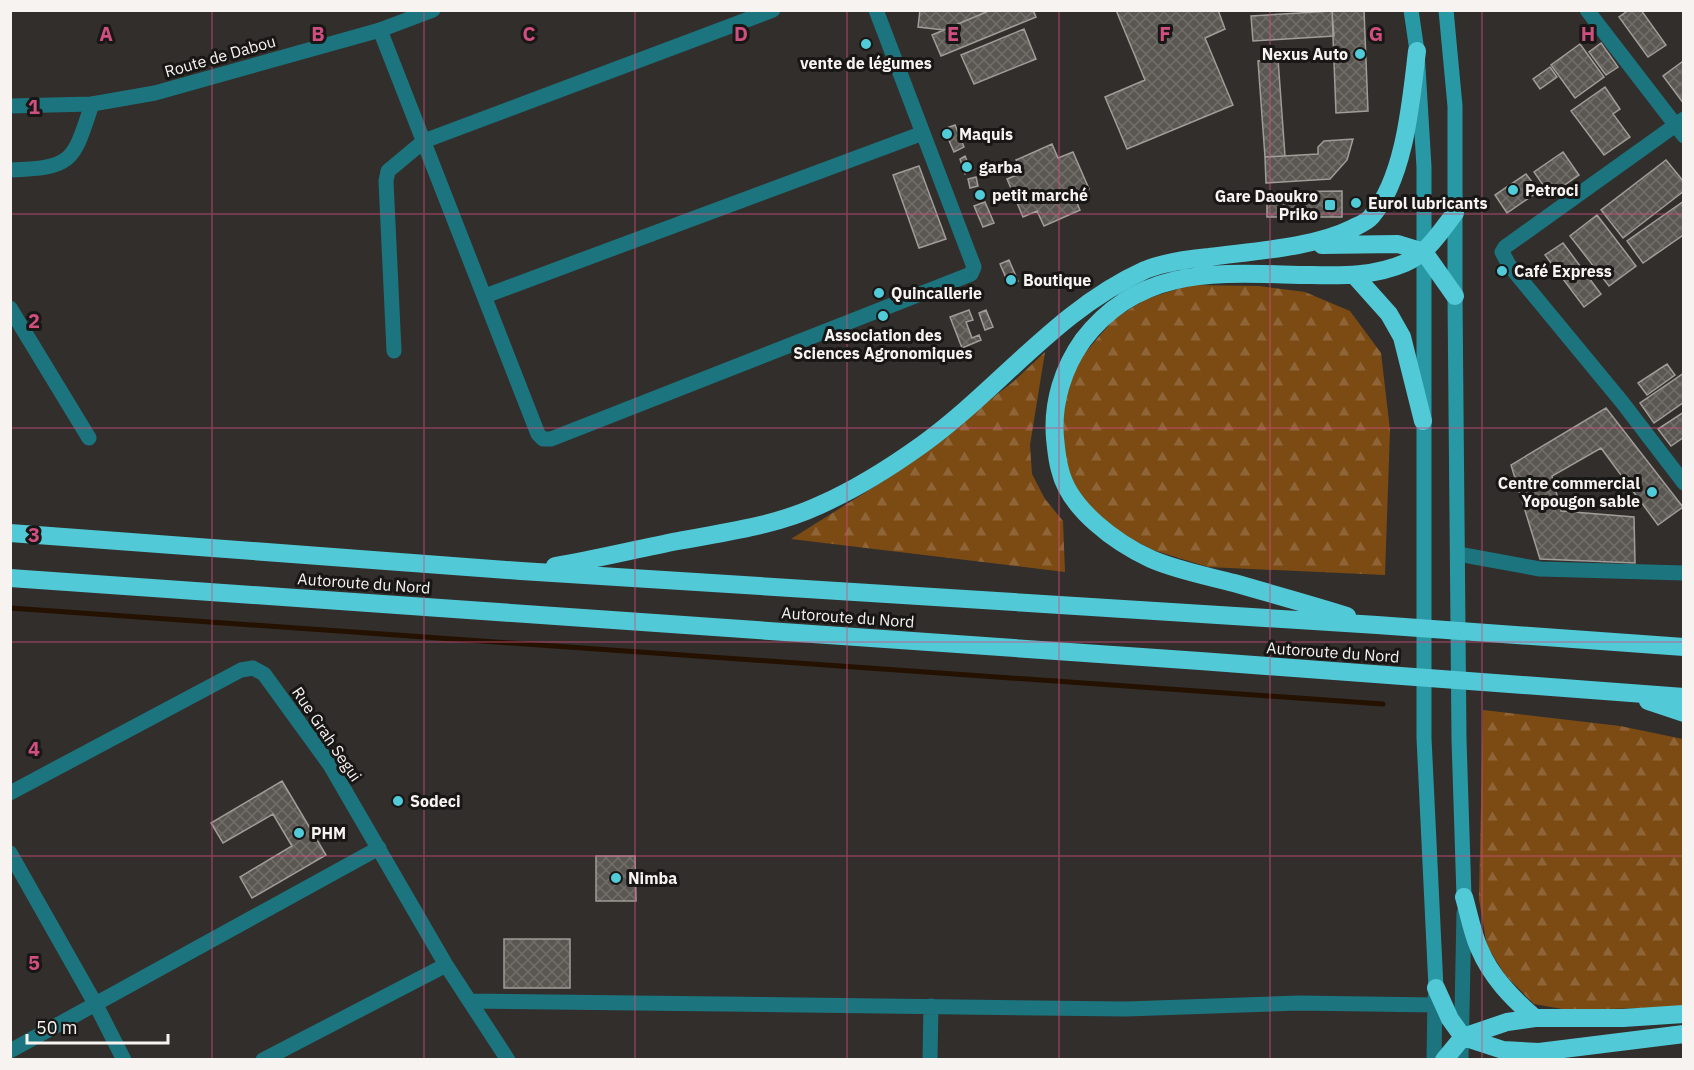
<svg xmlns="http://www.w3.org/2000/svg" width="1694" height="1070" font-family="'IBM Plex Sans',sans-serif">
<style>
.forest{fill:url(#forest-firs)}
.lines{fill:none;stroke-linecap:round;stroke-linejoin:round}
.stream{stroke:#251100;stroke-width:5}
.building{fill:url(#building-cross-hatch);stroke:#a09c98;stroke-width:1.5}
.minor{stroke:#1c757e;stroke-width:15}
.tertiary{stroke:#1c757e;stroke-width:15}
.secondary{stroke:#2898a4;stroke-width:15}
.motorway{stroke:#52c9d7;stroke-width:18}
.grid{fill:none;stroke:#cf4f80;stroke-width:1.5;stroke-opacity:0.55}
.poi-dot{fill:#52cbd9;stroke:#181715;stroke-width:2}
.labels{text-anchor:middle;stroke-width:6;stroke-linejoin:round;paint-order:stroke}
.poi-label{font-size:16px;font-weight:bold;fill:#f6f3f1;stroke:#181715;text-anchor:start}
.street-label{font-size:16px;fill:#f6f3f1;stroke:#181715}
.grid-label{font-size:20px;text-anchor:middle;font-weight:bold;fill:#cf4f80;stroke:#181715;stroke-width:6;stroke-linejoin:round;paint-order:stroke}
</style>
<defs>
<pattern id="forest-firs" width="22" height="20" patternUnits="userSpaceOnUse" patternTransform="scale(1.5)"><rect width="22" height="20" fill="#7c4b14"/><path d="M5 1l3.5 6h-7zM16 11l3.5 6h-7z" fill="#8f6537"/></pattern>
<pattern id="building-cross-hatch" width="8" height="8" patternUnits="userSpaceOnUse" patternTransform="scale(1.5)"><rect width="8" height="8" fill="#5a5652"/><path d="M0 0l8 8M0 8l8-8" fill="none" stroke="#726f6b"/></pattern>
</defs>
<rect width="100%" height="100%" fill="#322e2b"/>
<path class="forest" d="M 1190,285 L 1259,286 L 1305,292 L 1350,311 L 1381,353 L 1390,430 L 1385,575 L 1208,567 L 1153,550 L 1120,533 L 1097,516 L 1078,492 L 1066,467 L 1062,432 L 1063,399 L 1070,377 L 1084,354 L 1114,319 L 1146,299 Z
M 1045,352 L 1030,445 L 1032,474 L 1045,499 L 1063,521 L 1065,572 L 791,539 L 885,480 L 1013,382 Z
M 1483,710 L 1620,726 L 1683,739 L 1683,1007 L 1568,1010 L 1534,1004 L 1505,975 L 1487,946 L 1479,899 Z"/>
<g class="lines">
<path class="stream" d="M 10,608 L 1383,704"/>
</g>
<path class="building" d="M 920,10 L 991,10 L 944,30 L 918,27 Z
M 991,10 L 1033,10 L 1036,17 L 941,56 L 932,35 Z
M 1116,10 L 1218,10 L 1225,29 L 1205,38 L 1233,105 L 1127,149 L 1105,97 L 1145,80 Z
M 1364,10 L 1368,111 L 1336,113 L 1332,11 Z
M 1629,10 L 1641,10 L 1666,45 L 1648,57 L 1619,17 Z
M 1332,11 L 1334,36 L 1253,41 L 1251,16 Z
M 1024,29 L 1036,59 L 974,84 L 961,55 Z
M 1601,43 L 1618,67 L 1606,75 L 1589,52 Z
M 1580,44 L 1604,77 L 1575,98 L 1551,65 Z
M 1278,59 L 1285,156 L 1265,157 L 1258,61 Z
M 1682,62 L 1684,64 L 1684,104 L 1663,76 Z
M 1550,67 L 1557,77 L 1540,89 L 1533,79 Z
M 1605,87 L 1620,109 L 1613,114 L 1630,137 L 1604,155 L 1571,111 Z
M 955,125 L 964,147 L 954,152 L 944,129 Z
M 1353,139 L 1347,160 L 1330,179 L 1266,183 L 1265,157 L 1318,154 L 1318,147 L 1324,141 Z
M 1052,144 L 1058,158 L 1073,152 L 1089,189 L 1074,196 L 1080,210 L 1044,226 L 1037,211 L 1023,217 L 1007,179 L 1022,173 L 1016,160 Z
M 1563,152 L 1579,175 L 1550,195 L 1534,172 Z
M 965,156 L 971,171 L 965,174 L 960,159 Z
M 1666,160 L 1684,182 L 1684,191 L 1623,238 L 1601,210 Z
M 919,166 L 946,239 L 919,248 L 893,175 Z
M 1526,174 L 1539,191 L 1507,213 L 1495,195 Z
M 976,177 L 978,186 L 970,188 L 968,179 Z
M 1342,191 L 1342,217 L 1267,217 L 1267,192 Z
M 1684,201 L 1684,238 L 1682,236 L 1643,263 L 1627,241 Z
M 985,202 L 994,223 L 983,227 L 974,206 Z
M 1597,215 L 1636,266 L 1609,286 L 1570,236 Z
M 1563,243 L 1601,294 L 1584,307 L 1545,255 Z
M 1009,260 L 1018,281 L 1009,285 L 1000,264 Z
M 969,310 L 973,320 L 966,322 L 972,338 L 979,335 L 981,340 L 962,348 L 950,317 Z
M 986,310 L 993,327 L 985,330 L 979,313 Z
M 1667,364 L 1675,375 L 1647,395 L 1638,383 Z
M 1684,373 L 1684,402 L 1654,423 L 1640,403 Z
M 1606,408 L 1683,507 L 1658,525 L 1601,448 L 1552,476 L 1561,511 L 1634,517 L 1635,563 L 1540,559 L 1511,465 Z
M 1684,412 L 1684,437 L 1671,446 L 1658,429 Z
M 282,781 L 326,855 L 252,898 L 240,877 L 292,846 L 273,814 L 223,843 L 211,823 Z
M 596,856 L 635,856 L 636,901 L 596,901 Z
M 504,939 L 570,939 L 570,988 L 504,988 Z"/>
<g class="lines">
<path class="minor" d="M 1587,10 L 1684,136
M 380,30 L 538,434 L 543,439 L 551,439 L 971,274 L 974,267 L 876,10
M 1684,119 L 1505,247 L 1502,252 L 1509,265 L 1622,402 L 1684,483
M 10,170 C 74,168 73,161 92,104
M 485,296 L 923,133
M 10,308 L 89,438
M 394,351 L 386,181 L 388,171 L 424,141 L 773,10
M 1458,554 L 1540,569 L 1684,573
M 10,793 L 241,670 L 253,668 L 264,674 L 330,765 L 446,965 L 508,1060
M 10,853 L 96,1005 L 124,1060
M 471,1001 L 1126,1009 L 1298,1003 L 1435,1005
M 10,1051 L 379,848
M 263,1060 L 446,965
M 930,1060 L 931,1006
M 1434,1060 L 1435,997
M 1461,1060 L 1464,913"/>
<path class="tertiary" d="M 10,106 L 92,104 L 155,93 L 380,30 L 433,10"/>
<path class="secondary" d="M 1411,10 L 1417,51 L 1424,167 L 1424,738 L 1436,988
M 1446,10 L 1455,106 L 1455,296 L 1459,739 L 1464,897"/>
<path class="motorway" d="M 1322,245 L 1398,244 L 1424,252 L 1455,296
M 1355,276 L 1389,314 L 1402,337 L 1423,421
M 10,533 L 521,571 L 1377,625 L 1684,647
M 555,566 C 596,559 637,549 678,541 C 725,532 775,526 820,505 C 856,489 891,467 923,444 C 999,389 1058,309 1145,270 C 1165,262 1187,259 1209,257 C 1253,251 1313,248 1353,228 C 1359,225 1367,222 1371,217 C 1405,178 1411,101 1417,51
M 10,578 L 1200,661 L 1684,697
M 1347,616 C 1309,604 1272,594 1234,583 C 1207,576 1176,570 1151,559 C 1116,543 1069,509 1060,470 C 1057,460 1056,448 1055,438 C 1052,403 1063,368 1083,340 C 1142,262 1225,274 1311,275 C 1343,276 1375,276 1405,263 C 1428,253 1440,232 1455,213
M 1648,701 L 1684,713
M 1464,897 C 1469,914 1472,932 1479,948 C 1491,977 1512,998 1535,1018
M 1436,988 L 1450,1019 L 1463,1037 L 1503,1050 L 1539,1052 L 1684,1034
M 1444,1060 L 1463,1037 L 1507,1022 L 1535,1018 L 1623,1018 L 1684,1014"/>
</g>
<path class="grid" d="M 212,10 L 212,1060M 424,10 L 424,1060M 635,10 L 635,1060M 847,10 L 847,1060M 1059,10 L 1059,1060M 1270,10 L 1270,1060M 1482,10 L 1482,1060M 10,214 L 1684,214M 10,428 L 1684,428M 10,642 L 1684,642M 10,856 L 1684,856"/>
<g class="poi-dot">
<circle cx="866" cy="44" r="6"/>
<circle cx="1360" cy="54" r="6"/>
<circle cx="947" cy="134" r="6"/>
<circle cx="967" cy="167" r="6"/>
<circle cx="1513" cy="190" r="6"/>
<circle cx="980" cy="195" r="6"/>
<circle cx="1356" cy="203" r="6"/>
<rect x="1324" y="199" width="12" height="12" rx="3"/>
<circle cx="1502" cy="271" r="6"/>
<circle cx="1011" cy="280" r="6"/>
<circle cx="879" cy="293" r="6"/>
<circle cx="883" cy="316" r="6"/>
<circle cx="1652" cy="492" r="6"/>
<circle cx="398" cy="801" r="6"/>
<circle cx="299" cy="833" r="6"/>
<circle cx="616" cy="878" r="6"/>
</g>
<g class="labels">
<g class="poi-label">
<text x="1348" y="60" text-anchor="end">Nexus Auto</text>
<text x="866" y="69" text-anchor="middle">vente de légumes</text>
<text x="959" y="140">Maquis</text>
<text x="979" y="173">garba</text>
<text x="1525" y="196">Petroci</text>
<text x="992" y="201">petit marché</text>
<text x="1318" y="202" text-anchor="end">Gare Daoukro<tspan x="1318" dy="18">Priko</tspan></text>
<text x="1368" y="209">Eurol lubricants</text>
<text x="1514" y="277">Café Express</text>
<text x="1023" y="286">Boutique</text>
<text x="891" y="299">Quincallerie</text>
<text x="883" y="341" text-anchor="middle">Association des<tspan x="883" dy="18">Sciences Agronomiques</tspan></text>
<text x="1640" y="489" text-anchor="end">Centre commercial<tspan x="1640" dy="18">Yopougon sable</tspan></text>
<text x="410" y="807">Sodeci</text>
<text x="311" y="839">PHM</text>
<text x="628" y="884">Nimba</text>
</g>
<g class="street-label">
<text transform="translate(220 56) rotate(-16)" y="6">Route de Dabou</text>
<text transform="translate(364 583) rotate(4)" y="6">Autoroute du Nord</text>
<text transform="translate(848 617) rotate(4)" y="6">Autoroute du Nord</text>
<text transform="translate(1333 652) rotate(4)" y="6">Autoroute du Nord</text>
<text transform="translate(327 734) rotate(56)" y="6">Rue Grah Segui</text>
</g>
</g>
<g class="grid-label">
<text x="106" y="41">A</text>
<text x="318" y="41">B</text>
<text x="529" y="41">C</text>
<text x="741" y="41">D</text>
<text x="953" y="41">E</text>
<text x="1165" y="41">F</text>
<text x="1376" y="41">G</text>
<text x="1588" y="41">H</text>
<text x="34" y="114">1</text>
<text x="34" y="328">2</text>
<text x="34" y="542">3</text>
<text x="34" y="756">4</text>
<text x="34" y="970">5</text>
</g>
<rect width="1694" height="1070" fill="none" stroke="#f6f3f1" stroke-width="24"/>
<path d="M27 1034v9h141v-9" fill="none" stroke="#f6f3f1" stroke-width="3"/>
<text x="36" y="1034" font-size="18" fill="#f6f3f1" stroke="#181715" stroke-width="4.5" paint-order="stroke">50 m</text>
</svg>
